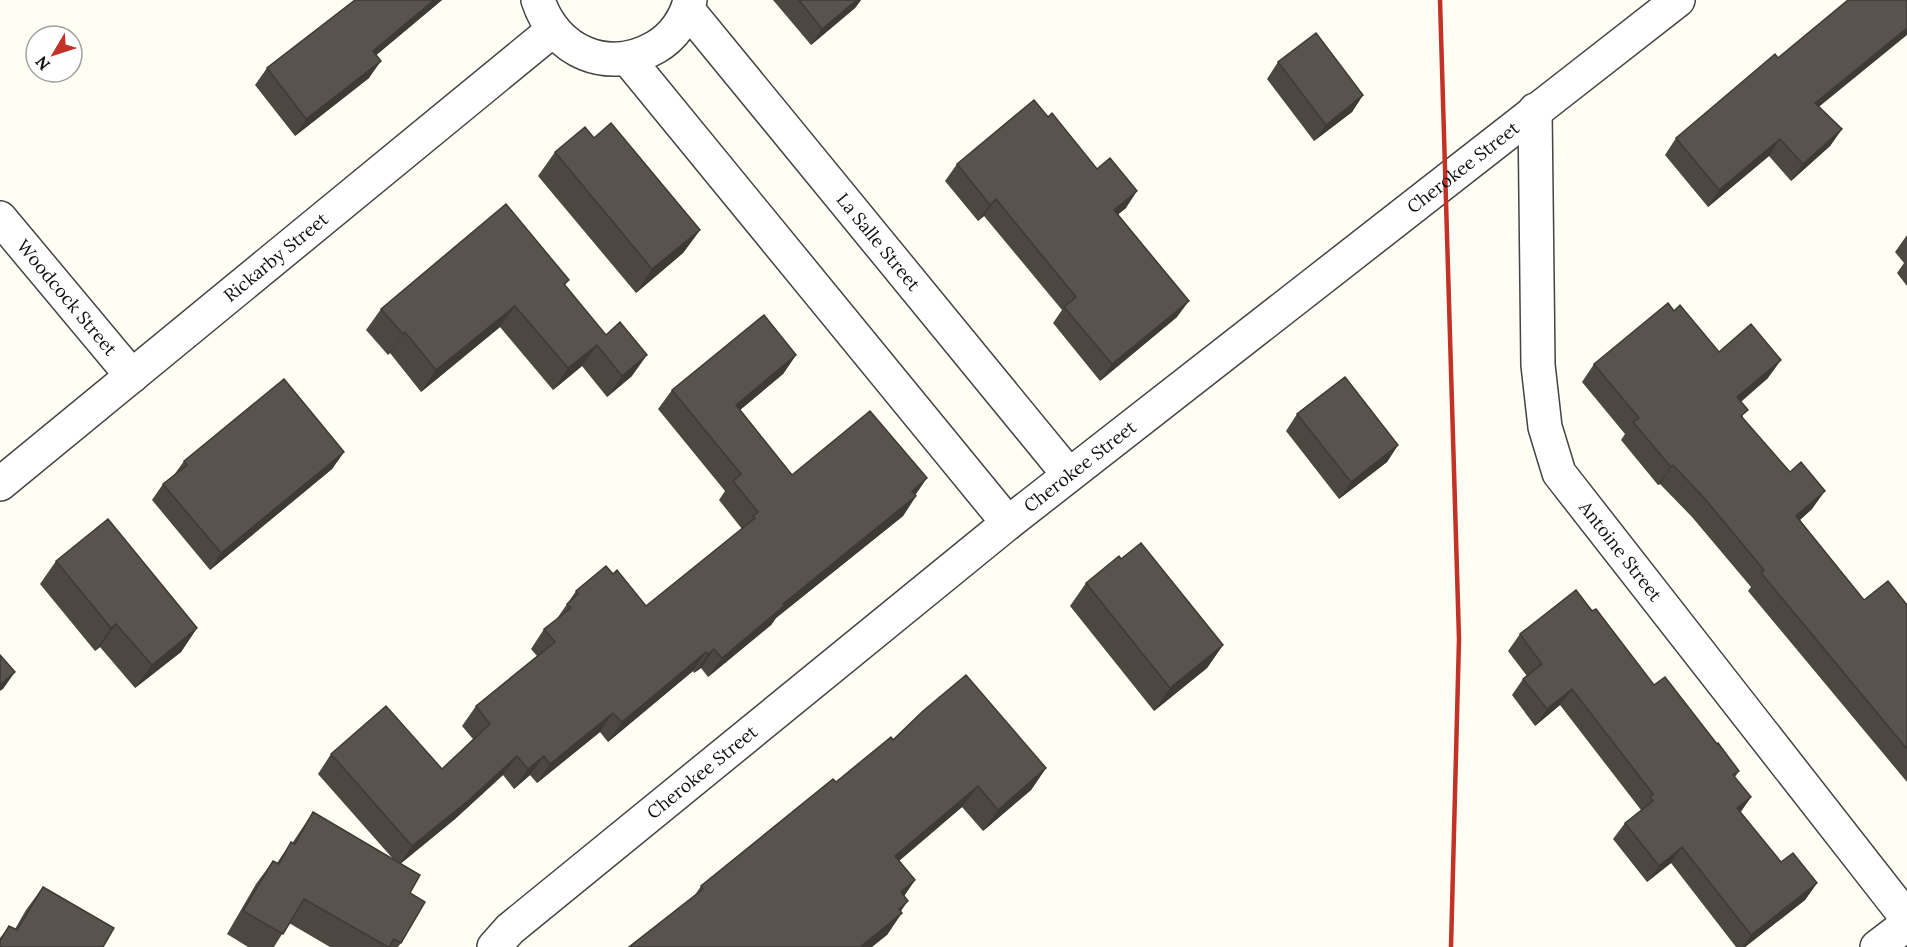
<svg xmlns="http://www.w3.org/2000/svg" width="1907" height="947" font-family="Lora,serif">
<style>
.lines{fill:none;stroke-linecap:round;stroke-linejoin:round}
.minor-casing{stroke:#444;stroke-width:36}
.minor{stroke:#fff;stroke-width:33}
.rail{stroke:#c33227;stroke-width:4.5}
.wall{fill:#4d4742}
.shaded-wall{fill:#3f3a36}
.building{fill:#5a534d;stroke:#3f3a36;stroke-width:1.5}
.labels{text-anchor:middle;stroke-width:6;stroke-linejoin:round;paint-order:stroke}
.street-label{font-size:18px;fill:#111;stroke:#fff}
</style>
<rect width="100%" height="100%" fill="#fffef5"/>
<g class="lines">
<g class="minor-casing">
<g id="minor">
<path d="M 538,0 C 555,52 608,75 656,47 C 673,37 686,19 690,0"/>
<path id="s1" d="M 688,10 L 1069,475"/>
<path d="M 628,59 L 1008,523"/>
<path id="s2" d="M 1535,110 L 1538,365 L 1545,427 L 1559,473 L 1907,918"/>
<path id="s3" d="M 0,218 L 132,376"/>
<path id="s4" d="M 0,484 L 553,30"/>
<path id="s5" d="M 494,947 L 510,929 L 1008,523 L 1678,0"/>
<path d="M 1877,947 L 1907,924"/>
</g>
</g>
<use href="#minor" class="minor"/>
<path class="rail" d="M 1440,0 L 1459,639 L 1451,947"/>
</g>
<path class="wall" d="M 355,0 L 442,0 L 376,55 L 369,78 L 295,136 L 255,85 L 267,68 Z
M 773,0 L 861,0 L 855,8 L 811,45 Z
M 1278,62 L 1363,95 L 1352,112 L 1314,141 L 1267,79 Z
M 1819,107 L 1842,129 L 1830,146 L 1791,181 L 1769,156 L 1708,207 L 1665,155 L 1676,138 Z
M 594,138 L 700,230 L 683,253 L 636,293 L 538,176 L 555,152 Z
M 957,164 L 1126,208 L 1118,214 L 1177,317 L 1100,381 L 1053,323 L 1062,310 L 984,216 L 978,221 L 945,181 Z
M 1907,235 L 1907,286 L 1897,273 L 1904,263 L 1895,252 Z
M 569,280 L 565,285 L 632,376 L 607,397 L 582,366 L 553,390 L 500,327 L 421,392 L 390,353 L 388,355 L 366,330 L 381,309 Z
M 1674,311 L 1719,352 L 1768,378 L 1741,402 L 1743,418 L 1812,509 L 1800,520 L 1864,600 L 1907,605 L 1907,782 L 1748,591 L 1751,587 L 1692,517 L 1660,484 L 1658,485 L 1621,440 L 1625,434 L 1582,382 L 1594,364 Z
M 796,355 L 783,374 L 740,410 L 792,475 L 915,495 L 916,496 L 903,516 L 776,618 L 771,625 L 708,677 L 701,668 L 694,673 L 693,671 L 608,742 L 600,732 L 537,783 L 530,775 L 514,789 L 503,775 L 455,819 L 400,864 L 410,893 L 401,943 L 398,947 L 330,947 L 289,923 L 274,947 L 248,947 L 227,934 L 256,884 L 273,861 L 277,863 L 291,842 L 293,842 L 313,812 L 394,860 L 318,774 L 331,754 L 442,769 L 473,739 L 462,726 L 476,706 L 537,656 L 531,649 L 544,629 L 556,620 L 576,591 L 613,574 L 646,606 L 742,529 L 719,500 L 725,491 L 658,409 L 672,390 Z
M 1297,414 L 1398,445 L 1387,462 L 1339,499 L 1286,431 Z
M 344,452 L 332,469 L 210,570 L 152,500 L 163,484 L 174,475 L 184,461 Z
M 56,561 L 197,628 L 181,652 L 135,688 L 100,647 L 95,651 L 40,584 Z
M 1086,583 L 1223,645 L 1207,668 L 1154,711 L 1070,606 Z
M 1592,611 L 1654,685 L 1717,744 L 1739,771 L 1735,777 L 1751,797 L 1740,813 L 1781,862 L 1817,883 L 1805,900 L 1745,947 L 1736,947 L 1671,863 L 1647,882 L 1613,839 L 1625,823 L 1641,810 L 1560,705 L 1535,726 L 1512,695 L 1523,679 L 1527,676 L 1508,651 L 1520,634 Z
M 893,740 L 1046,768 L 1031,790 L 983,831 L 962,807 L 899,861 L 915,880 L 904,896 L 901,912 L 887,935 L 693,898 L 701,886 L 836,782 Z
M 43,887 L 103,947 L 0,947 L 0,938 L 9,926 L 15,929 L 26,910 Z"/>
<path class="shaded-wall" d="M 434,0 L 442,0 L 361,68 L 373,51 Z
M 857,0 L 861,0 L 855,8 L 811,45 L 822,29 Z
M 1907,28 L 1907,35 L 1804,119 L 1815,103 Z
M 381,61 L 369,78 L 295,136 L 306,119 Z
M 1363,95 L 1352,112 L 1314,141 L 1326,125 Z
M 1842,129 L 1830,146 L 1791,181 L 1803,164 Z
M 1780,139 L 1769,156 L 1708,207 L 1719,190 Z
M 1137,191 L 1126,208 L 1103,227 L 1114,210 Z
M 996,199 L 984,216 L 978,221 L 990,205 Z
M 700,230 L 683,253 L 636,293 L 652,269 Z
M 1189,301 L 1177,317 L 1100,381 L 1112,364 Z
M 515,306 L 500,327 L 421,392 L 436,370 Z
M 405,332 L 390,353 L 388,355 L 403,334 Z
M 597,345 L 582,366 L 553,390 L 568,368 Z
M 647,355 L 632,376 L 607,397 L 622,376 Z
M 796,355 L 783,374 L 722,425 L 736,405 Z
M 1781,360 L 1768,378 L 1724,415 L 1737,397 Z
M 1398,445 L 1387,462 L 1339,499 L 1351,482 Z
M 344,452 L 332,469 L 210,570 L 221,553 Z
M 1673,465 L 1660,484 L 1658,485 L 1671,467 Z
M 927,478 L 914,497 L 912,491 Z
M 1825,491 L 1812,509 L 1784,534 L 1796,516 Z
M 916,496 L 903,516 L 776,618 L 771,625 L 708,677 L 722,658 L 783,604 Z
M 116,624 L 100,647 L 95,651 L 111,628 Z
M 197,628 L 181,652 L 135,688 L 152,665 Z
M 1223,645 L 1207,668 L 1154,711 L 1170,688 Z
M 714,649 L 701,668 L 694,673 L 708,654 Z
M 706,652 L 693,671 L 608,742 L 622,722 Z
M 15,672 L 3,689 L 0,691 L 0,685 Z
M 1572,689 L 1560,705 L 1535,726 L 1547,709 Z
M 613,713 L 600,732 L 537,783 L 550,764 Z
M 517,756 L 503,775 L 455,819 L 399,865 L 412,846 Z
M 544,756 L 530,775 L 514,789 L 528,769 Z
M 1046,768 L 1031,790 L 983,831 L 998,810 Z
M 978,786 L 962,807 L 880,877 L 895,856 Z
M 1751,797 L 1739,814 L 1737,808 Z
M 1682,847 L 1671,863 L 1647,882 L 1659,866 Z
M 915,880 L 900,902 L 901,892 Z
M 1817,883 L 1805,900 L 1745,947 L 1743,947 L 1751,935 Z
M 908,901 L 896,918 L 902,913 L 887,935 L 872,947 L 860,947 Z"/>
<path class="building" d="M 355,0 L 434,0 L 373,51 L 381,61 L 306,119 L 267,68 Z
M 799,0 L 857,0 L 822,29 Z
M 1848,0 L 1907,0 L 1907,28 L 1815,103 L 1842,129 L 1803,164 L 1780,139 L 1719,190 L 1676,138 L 1775,54 L 1778,58 Z
M 1316,33 L 1363,95 L 1326,125 L 1278,62 Z
M 1034,100 L 1048,117 L 1052,113 L 1097,169 L 1110,158 L 1137,191 L 1114,210 L 1189,301 L 1112,364 L 1064,307 L 1076,297 L 996,199 L 990,205 L 957,164 Z
M 611,123 L 700,230 L 652,269 L 555,152 L 585,127 L 594,138 Z
M 506,204 L 569,280 L 564,284 L 606,335 L 620,322 L 647,355 L 622,376 L 597,345 L 568,368 L 515,306 L 436,370 L 405,332 L 403,334 L 381,309 Z
M 1668,303 L 1674,311 L 1680,305 L 1719,352 L 1751,324 L 1781,360 L 1737,397 L 1748,410 L 1741,416 L 1790,472 L 1801,462 L 1825,491 L 1796,516 L 1864,600 L 1888,581 L 1907,605 L 1907,749 L 1761,573 L 1764,570 L 1705,499 L 1673,465 L 1671,467 L 1633,422 L 1639,418 L 1594,364 Z
M 764,315 L 796,355 L 736,405 L 792,475 L 870,411 L 927,478 L 912,491 L 916,496 L 783,604 L 784,606 L 722,658 L 714,649 L 708,654 L 706,652 L 622,722 L 613,713 L 550,764 L 544,756 L 528,769 L 517,756 L 469,800 L 412,846 L 331,754 L 386,706 L 442,769 L 490,724 L 476,706 L 555,642 L 544,629 L 571,608 L 567,604 L 578,594 L 576,591 L 606,566 L 613,574 L 617,570 L 646,606 L 755,518 L 753,516 L 758,512 L 733,481 L 741,474 L 672,390 Z
M 1345,377 L 1398,445 L 1351,482 L 1297,414 Z
M 284,379 L 344,452 L 221,553 L 163,484 L 187,465 L 184,461 Z
M 108,519 L 197,628 L 152,665 L 116,624 L 111,628 L 56,561 Z
M 1141,543 L 1223,645 L 1170,688 L 1086,583 L 1119,556 L 1121,559 Z
M 1576,590 L 1592,611 L 1596,609 L 1654,685 L 1665,677 L 1717,744 L 1718,743 L 1739,771 L 1733,775 L 1751,797 L 1737,808 L 1781,862 L 1793,853 L 1817,883 L 1751,935 L 1682,847 L 1659,866 L 1625,823 L 1653,801 L 1650,797 L 1653,794 L 1572,689 L 1547,709 L 1523,679 L 1542,664 L 1520,634 Z
M 0,655 L 15,672 L 0,685 Z
M 966,675 L 1046,768 L 998,810 L 978,786 L 895,856 L 915,880 L 901,892 L 908,901 L 899,909 L 902,913 L 860,947 L 629,947 L 703,889 L 701,886 L 833,779 L 836,782 L 891,737 L 893,740 L 923,711 Z
M 313,812 L 420,875 L 410,893 L 425,902 L 401,943 L 394,939 L 389,947 L 388,947 L 304,899 L 283,934 L 243,911 L 273,861 L 279,864 L 291,842 L 295,844 Z
M 43,887 L 114,928 L 103,947 L 0,947 L 0,941 L 9,926 L 17,930 Z"/>
<g class="labels">
<g class="street-label">
<text dy="6" stroke="none"><textPath href="#s5" startOffset="1244">Cherokee Street</textPath></text>
<text dy="6" stroke="none"><textPath href="#s1" startOffset="300">La Salle Street</textPath></text>
<text dy="6" stroke="none"><textPath href="#s4" startOffset="357">Rickarby Street</textPath></text>
<text dy="6" stroke="none"><textPath href="#s3" startOffset="104">Woodcock Street</textPath></text>
<text dy="6" stroke="none"><textPath href="#s5" startOffset="758">Cherokee Street</textPath></text>
<text dy="6" stroke="none"><textPath href="#s2" startOffset="465">Antoine Street</textPath></text>
<text dy="6" stroke="none"><textPath href="#s5" startOffset="272">Cherokee Street</textPath></text>
</g>
</g>
<g transform="translate(54 54) rotate(231)"><circle r="28" fill="#ffffff" stroke="#a0a0a0" stroke-width="1.5"/>
<path d="M0-4.5L10 22L0 15L-10 22Z" fill="#c33227"/>
<text y="-9" font-size="16" font-weight="bold" text-anchor="middle" fill="#111111">N</text>
</g>
</svg>
